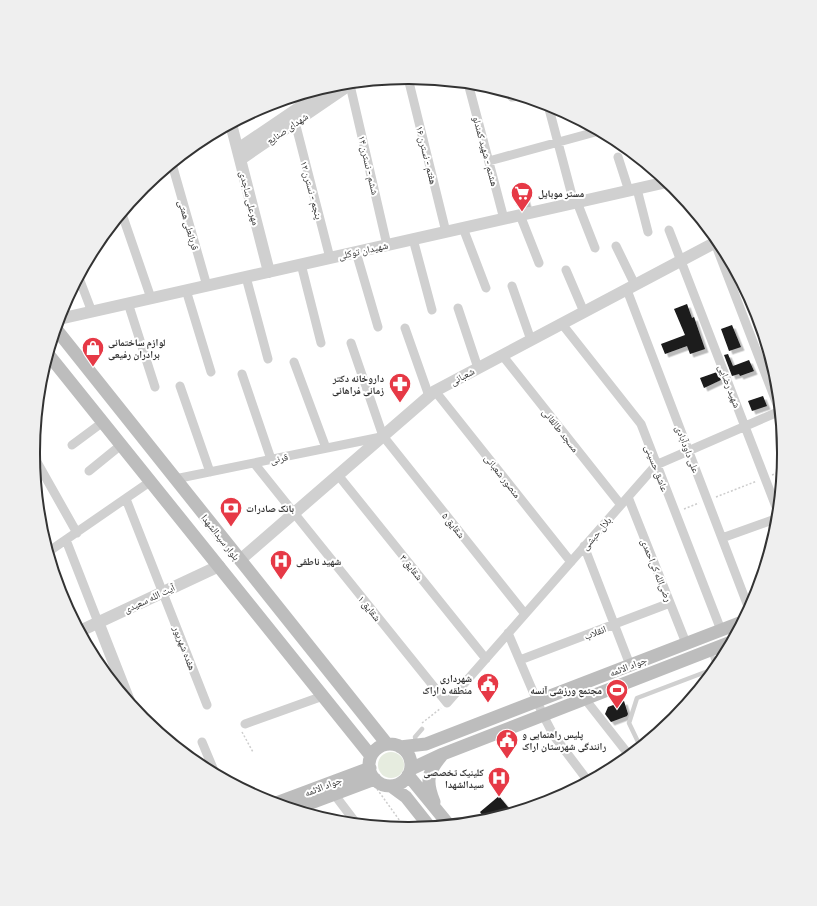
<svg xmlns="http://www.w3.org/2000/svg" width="817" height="906" font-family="Signika,'Noto Naskh Arabic',sans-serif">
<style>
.green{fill:#e6ecdf}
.building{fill:#1a1a1a;filter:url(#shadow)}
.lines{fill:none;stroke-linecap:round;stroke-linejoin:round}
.path{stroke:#cdcdcd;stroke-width:1.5;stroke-dasharray:2 2;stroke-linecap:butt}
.service{stroke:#d0d0d0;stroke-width:4.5}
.minor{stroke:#d0d0d0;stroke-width:9}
.tertiary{stroke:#d0d0d0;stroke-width:12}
.secondary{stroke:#bdbdbd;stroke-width:13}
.labels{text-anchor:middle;stroke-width:4;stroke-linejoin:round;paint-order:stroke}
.street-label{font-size:10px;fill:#333;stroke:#fff}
.poi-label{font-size:10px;font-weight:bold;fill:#333;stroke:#fff;text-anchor:start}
.rim{fill:none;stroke:#333;stroke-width:2}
</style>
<defs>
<filter id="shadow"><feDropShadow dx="3.5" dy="3.5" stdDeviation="0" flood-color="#0004"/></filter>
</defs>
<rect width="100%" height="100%" fill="#fff"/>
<path class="green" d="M378 765a13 13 0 1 1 26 0a13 13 0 1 1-26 0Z"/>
<path class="building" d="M 525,193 L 528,204 L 517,206 L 515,196 Z
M 687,304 L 692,318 L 694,317 L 705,349 L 690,354 L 687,346 L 665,354 L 661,344 L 685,335 L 674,309 Z
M 732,325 L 741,347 L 729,351 L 721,329 Z
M 728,354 L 733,366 L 749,360 L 754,371 L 740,376 L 739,374 L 732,376 L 724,355 Z
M 717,372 L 721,380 L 704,388 L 700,378 Z
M 763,396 L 767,406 L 752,411 L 748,401 Z
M 624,701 L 628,714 L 627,716 L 611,722 L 605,714 L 608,707 Z
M 499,796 L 512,812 L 486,820 L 480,812 Z"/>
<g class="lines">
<path class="path" d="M 772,475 L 782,471
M 716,497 L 757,481
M 684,509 L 699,503
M 422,723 L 441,708
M 242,732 L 253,752
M 377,789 L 405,828"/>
<path class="service" d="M 711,652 L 716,668
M 416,743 L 415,737 L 422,729
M 640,746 L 629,723 L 637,698 L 716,668"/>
<path class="minor" d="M 408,78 L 446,232
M 468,83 L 504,219
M 350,85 L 387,245
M 512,97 L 518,96
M 548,105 L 574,203
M 295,122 L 330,258
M 618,157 L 629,191
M 489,161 L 599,131
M 172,164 L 207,286
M 637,189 L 648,232
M 577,202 L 595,248
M 122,214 L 151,298
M 520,215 L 539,263
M 463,228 L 486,288
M 669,230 L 778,512
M 413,239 L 432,310
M 715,243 L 780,412
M 616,246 L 635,285
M 356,252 L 378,327
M 301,264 L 321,343
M 566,270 L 584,312
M 246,277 L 268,359
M 79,278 L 92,312
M 512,286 L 531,340
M 186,290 L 211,372
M 627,290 L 749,609
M 128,303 L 155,387
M 458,308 L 478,368
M 562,324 L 641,424 L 721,630
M 405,328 L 429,396
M 351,343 L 383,436 L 525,614
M 502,355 L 621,505
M 294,362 L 326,448
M 242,374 L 271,459
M 180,386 L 210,472
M 435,391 L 571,562
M 72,445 L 103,422
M 33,455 L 77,533
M 254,463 L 294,513 L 447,703 L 656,465 L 780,411
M 89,471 L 121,445
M 338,475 L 486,659
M 175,479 L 381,437
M 628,497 L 686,643
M 126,499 L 207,705
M 722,538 L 778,518
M 66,540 L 98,622
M 584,546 L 630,665
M 48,552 L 151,481
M 508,633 L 543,715 L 554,736 L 588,781
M 520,660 L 670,603
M 585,699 L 629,755
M 245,724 L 323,696
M 202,742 L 215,773
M 334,794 L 356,823"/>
<path class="tertiary" d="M 231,124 L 269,272
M 238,149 L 331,86
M 241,159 L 352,83
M 59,319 L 667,182
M 240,560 L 435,391 L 718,241
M 98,622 L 129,701
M 80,631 L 219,566"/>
<path class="secondary" d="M 56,329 L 387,744
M 48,354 L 371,756
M369 765a21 21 0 1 1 42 0a21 21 0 1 1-42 0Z
M 400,747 L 426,744 L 742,622
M 411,769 L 443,754 L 731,642
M 408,775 L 449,825
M 391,786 L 406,797 L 429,826
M 434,802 C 425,780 428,772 442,755
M 276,803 L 370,768
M 295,809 L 375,779"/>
</g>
<defs>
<g id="supermarket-pin" transform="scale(1.15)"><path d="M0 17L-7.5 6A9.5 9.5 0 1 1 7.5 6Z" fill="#e63946" stroke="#fff"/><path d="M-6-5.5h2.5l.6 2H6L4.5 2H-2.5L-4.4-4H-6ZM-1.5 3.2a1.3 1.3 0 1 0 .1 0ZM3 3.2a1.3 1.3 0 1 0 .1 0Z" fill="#fff"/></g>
<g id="shop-pin" transform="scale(1.15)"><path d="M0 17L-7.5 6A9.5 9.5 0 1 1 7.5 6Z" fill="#e63946" stroke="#fff"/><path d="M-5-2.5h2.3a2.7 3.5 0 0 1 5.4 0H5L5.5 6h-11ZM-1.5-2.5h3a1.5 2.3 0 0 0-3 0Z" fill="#fff"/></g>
<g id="pharmacy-pin" transform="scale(1.15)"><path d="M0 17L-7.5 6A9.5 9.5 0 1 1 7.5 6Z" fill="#e63946" stroke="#fff"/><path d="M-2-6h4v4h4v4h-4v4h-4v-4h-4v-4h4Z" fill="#fff"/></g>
<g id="bank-pin" transform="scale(1.15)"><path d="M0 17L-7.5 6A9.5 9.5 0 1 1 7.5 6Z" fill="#e63946" stroke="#fff"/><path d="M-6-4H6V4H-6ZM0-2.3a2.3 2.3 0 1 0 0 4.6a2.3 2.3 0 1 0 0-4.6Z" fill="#fff"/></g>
<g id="hospital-pin" transform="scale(1.15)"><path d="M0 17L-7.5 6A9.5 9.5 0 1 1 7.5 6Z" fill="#e63946" stroke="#fff"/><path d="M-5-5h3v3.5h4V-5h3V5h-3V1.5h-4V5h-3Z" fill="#fff"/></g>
<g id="civic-pin" transform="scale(1.15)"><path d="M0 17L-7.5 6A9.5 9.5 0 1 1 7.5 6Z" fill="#e63946" stroke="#fff"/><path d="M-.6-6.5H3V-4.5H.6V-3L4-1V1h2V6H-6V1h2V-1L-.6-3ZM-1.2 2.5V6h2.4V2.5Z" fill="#fff"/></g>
<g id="stadium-pin" transform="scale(1.15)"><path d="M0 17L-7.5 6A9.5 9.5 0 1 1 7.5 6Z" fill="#e63946" stroke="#fff"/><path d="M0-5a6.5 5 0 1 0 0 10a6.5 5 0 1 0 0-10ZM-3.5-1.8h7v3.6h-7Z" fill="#fff"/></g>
</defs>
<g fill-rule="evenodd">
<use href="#supermarket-pin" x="522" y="193"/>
<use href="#shop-pin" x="93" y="348"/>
<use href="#pharmacy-pin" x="400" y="384"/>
<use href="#bank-pin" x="231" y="508"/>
<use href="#hospital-pin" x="281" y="561"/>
<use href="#civic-pin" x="488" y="684"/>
<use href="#stadium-pin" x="617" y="690"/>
<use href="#civic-pin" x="507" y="740"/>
<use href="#hospital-pin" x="499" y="778"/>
</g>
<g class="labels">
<g class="street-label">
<text transform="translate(287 128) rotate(-34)" y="4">شهدای صنایع</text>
<text transform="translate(486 151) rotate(75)" y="4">هشتم - شهید کمندلو</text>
<text transform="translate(427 155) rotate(76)" y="4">هفتم - نسترن ۱۶</text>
<text transform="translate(369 165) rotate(77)" y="4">ششم - نسترن ۱۴</text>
<text transform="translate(312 190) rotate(75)" y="4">پنجم - نسترن ۱۲</text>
<text transform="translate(250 198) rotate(76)" y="4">مهرعلی ساجدی</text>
<text transform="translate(189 225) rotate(74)" y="4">قربانعلی همتی</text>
<text transform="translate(363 250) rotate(-13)" y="4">شهیدان توکلی</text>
<text transform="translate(462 376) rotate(-28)" y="4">شعبانی</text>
<text transform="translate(730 386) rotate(69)" y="4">شهید رضایی</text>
<text transform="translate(561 430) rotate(52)" y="4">مسجد طالقانی</text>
<text transform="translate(688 449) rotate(69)" y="4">علی داودآبادی</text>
<text transform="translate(279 458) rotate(-12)" y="4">قرنی</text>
<text transform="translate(657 468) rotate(69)" y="4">عاشق حسینی</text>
<text transform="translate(503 476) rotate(52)" y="4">منصور شعبانی</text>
<text transform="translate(454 525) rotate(51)" y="4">شقایق ۵</text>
<text transform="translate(596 533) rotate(-49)" y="4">بلال حبشی</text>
<text transform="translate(221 537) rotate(52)" y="4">بلوار سیدالشهدا</text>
<text transform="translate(412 567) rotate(51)" y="4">شقایق ۳</text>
<text transform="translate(657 570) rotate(68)" y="4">رضی‌الله کی‌احمدی</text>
<text transform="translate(149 598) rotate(-25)" y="4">آیت الله سعیدی</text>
<text transform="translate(370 608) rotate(51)" y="4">شقایق ۱</text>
<text transform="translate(595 632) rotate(-21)" y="4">انقلاب</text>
<text transform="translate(185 648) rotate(69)" y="4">هفده شهریور</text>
<text transform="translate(628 666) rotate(-21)" y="4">جواد الائمه</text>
<text transform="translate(323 786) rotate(-21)" y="4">جواد الائمه</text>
</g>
<g class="poi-label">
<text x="538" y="197">مستر موبایل</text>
<text x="108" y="346">لوازم ساختمانی<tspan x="108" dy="12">برادران رفیعی</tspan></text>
<text x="384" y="382" text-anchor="end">داروخانه دکتر<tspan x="384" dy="12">زمانی فراهانی</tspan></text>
<text x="246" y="512">بانک صادرات</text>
<text x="296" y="565">شهید ناطقی</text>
<text x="472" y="682" text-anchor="end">شهرداری<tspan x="472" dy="12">منطقه ۵ اراک</tspan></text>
<text x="602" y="694" text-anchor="end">مجتمع ورزشی آنسه</text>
<text x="522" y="738">پلیس راهنمایی و<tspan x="522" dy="12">رانندگی شهرستان اراک</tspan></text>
<text x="484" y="776" text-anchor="end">کلینیک تخصصی<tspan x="484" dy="12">سیدالشهدا</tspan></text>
</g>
</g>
<path d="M0 0H817V906H0ZM408 84H409A368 368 0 0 1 777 452V454A368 368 0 0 1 409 822H408A368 368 0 0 1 40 454V452A368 368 0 0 1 408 84Z" fill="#efefef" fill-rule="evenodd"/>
<path class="rim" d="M408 84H409A368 368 0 0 1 777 452V454A368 368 0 0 1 409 822H408A368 368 0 0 1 40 454V452A368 368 0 0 1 408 84Z"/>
</svg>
